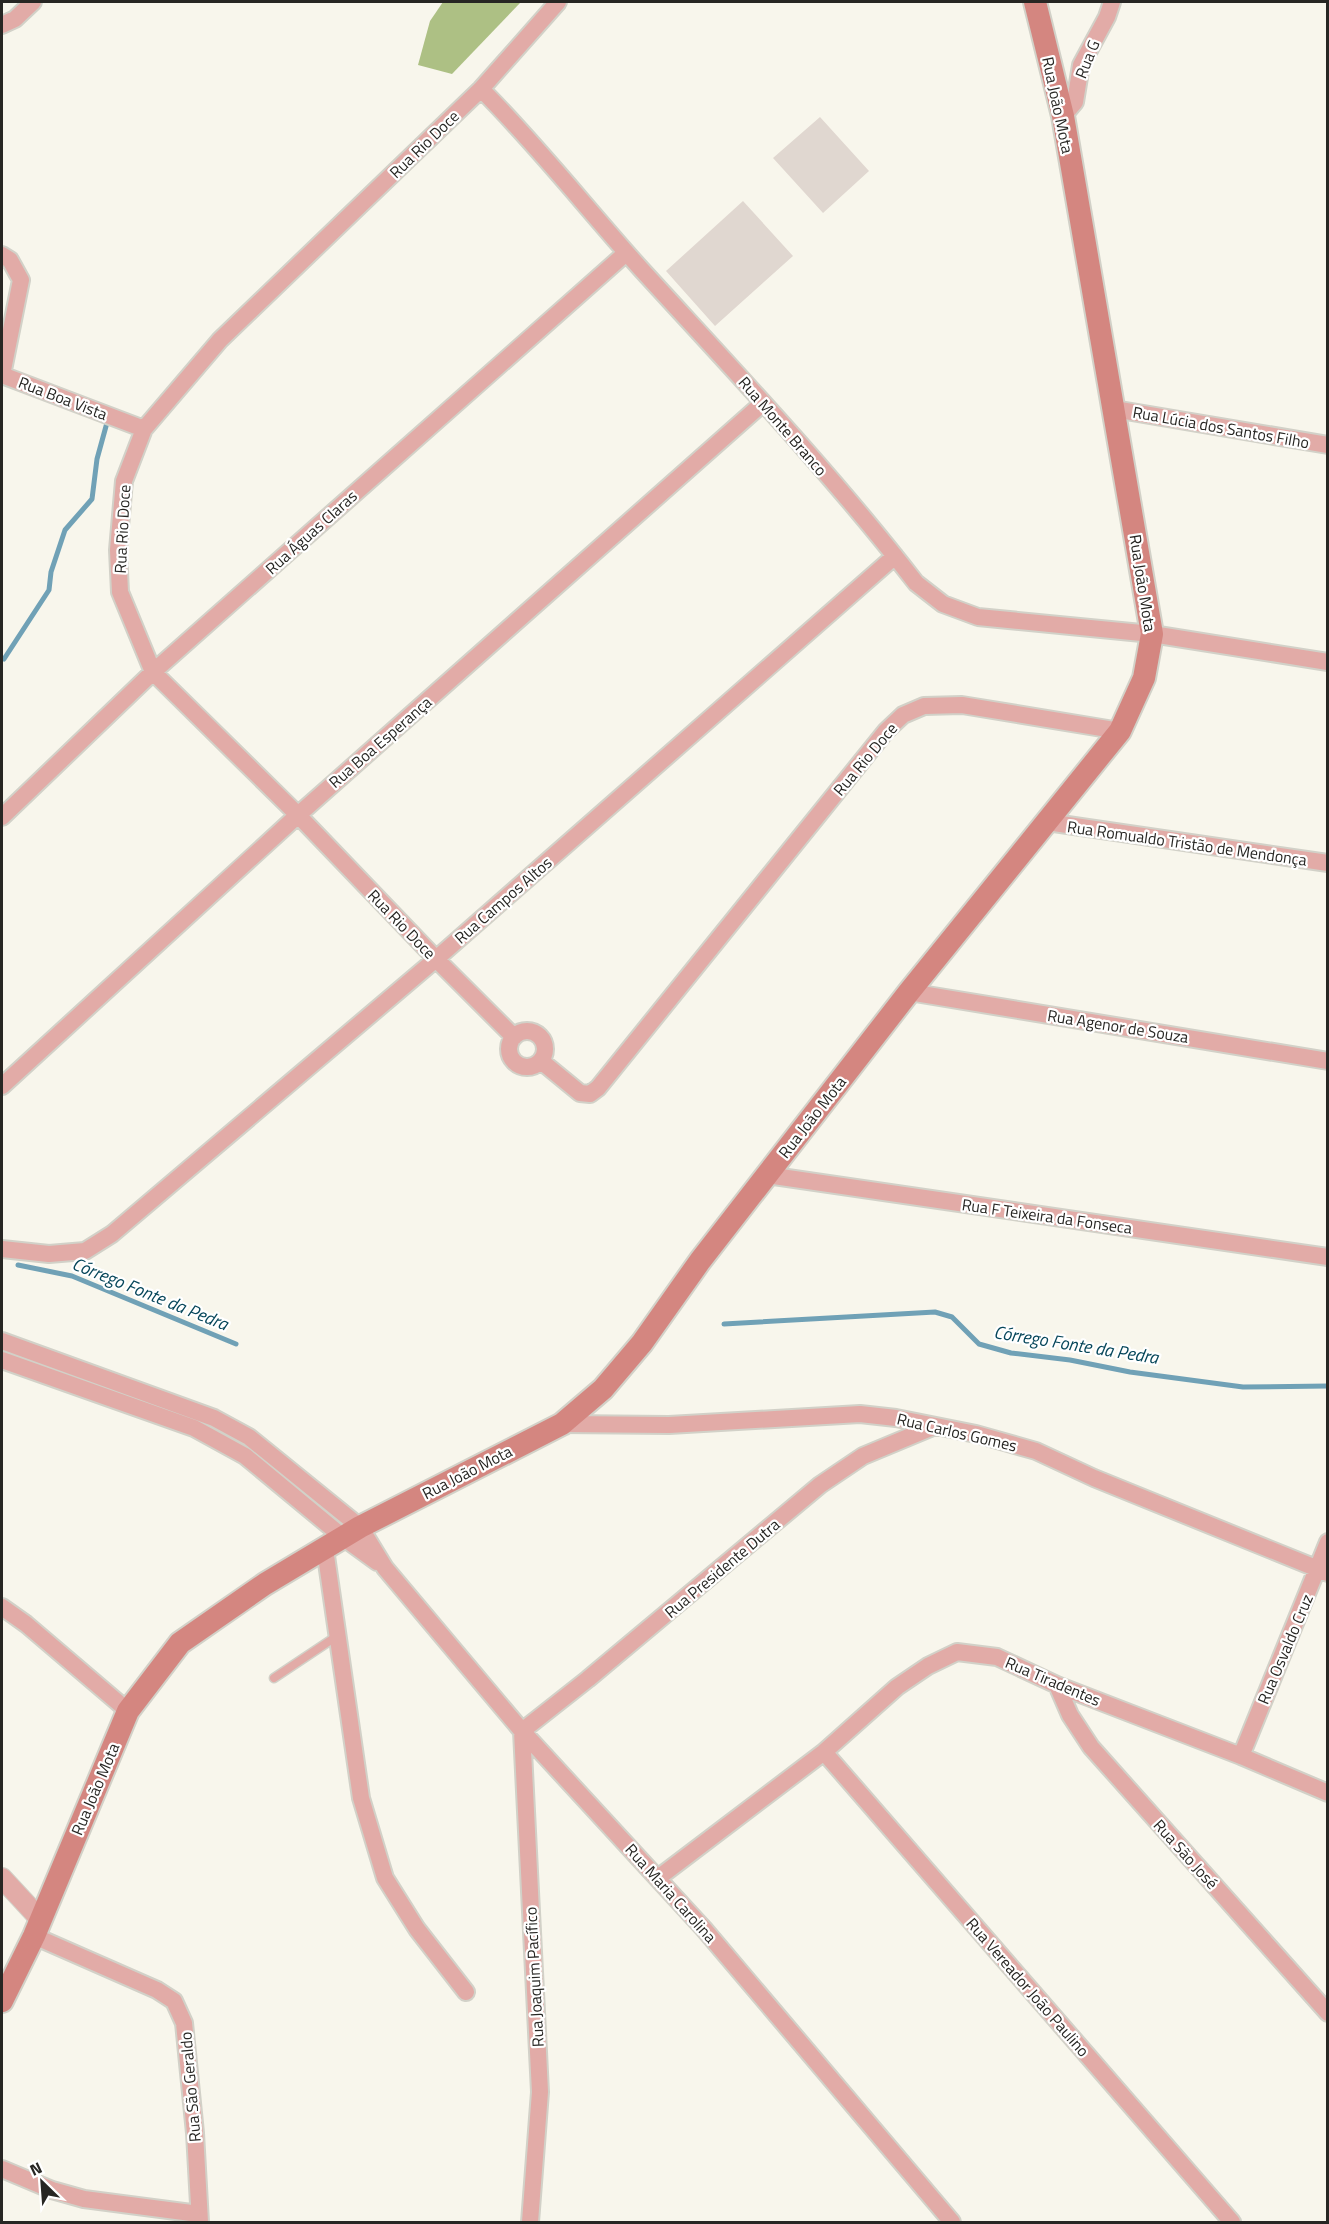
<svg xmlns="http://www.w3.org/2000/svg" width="1329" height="2224" font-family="'Titillium Web',sans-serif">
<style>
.forest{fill:#adc084}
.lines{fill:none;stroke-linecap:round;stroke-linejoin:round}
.stream{stroke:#70a1b6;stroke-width:5}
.building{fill:#e0d7d0}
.service-casing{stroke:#d2d1c8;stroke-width:11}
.minor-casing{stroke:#d2d1c8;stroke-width:20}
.tertiary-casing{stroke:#d2d1c8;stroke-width:22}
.secondary-casing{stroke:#d2d1c8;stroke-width:26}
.service{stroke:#e2aba7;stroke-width:8}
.minor{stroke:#e2aba7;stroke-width:16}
.tertiary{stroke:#e2aba7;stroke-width:20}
.secondary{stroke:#d48680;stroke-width:22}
.labels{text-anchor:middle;stroke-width:4.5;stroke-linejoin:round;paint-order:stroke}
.street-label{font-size:16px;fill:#272623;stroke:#fff}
.water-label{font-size:18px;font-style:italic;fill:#06465a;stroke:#fff}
</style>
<rect width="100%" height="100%" fill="#f8f6ec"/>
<path class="forest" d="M 443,2 L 521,2 L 452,74 L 418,65 L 430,21 Z"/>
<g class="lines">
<path class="stream" d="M 4,659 L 49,590 L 51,572 L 65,530 L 92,499 L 97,459 L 108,419
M 18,1265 L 72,1276 L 236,1344
M 724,1324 L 935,1312 L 952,1317 L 979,1344 L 1011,1353 L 1070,1360 L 1130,1372 L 1243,1387 L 1328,1386"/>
</g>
<path class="building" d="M 820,117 L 869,171 L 823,213 L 773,158 Z
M 743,201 L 793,256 L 715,326 L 666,271 Z"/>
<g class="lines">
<g class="service-casing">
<path id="service" d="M 274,1678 L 337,1636"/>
</g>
<g class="minor-casing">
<path id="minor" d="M 2,25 L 15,19 L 33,2
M 481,89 C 538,146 587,209 641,269 C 735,372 831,473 916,583 L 943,604 L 978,617 L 1152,634 L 1328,662
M 1063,116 L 1075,102 L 1081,65 L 1107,17 L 1112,2
M 2,255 L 10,260 L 21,280 L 2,375 L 144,429
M 1114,409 L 1328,445
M 2,817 L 153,672 L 626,253
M 1047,822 L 1328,863
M 909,992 L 1328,1061
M509 1049a18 18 0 1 1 36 0a18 18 0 1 1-36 0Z
M 514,1037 L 436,959 L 298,815 L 153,672 L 120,592 L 118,550 L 124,481 L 144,429 L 220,340 L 481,89 L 558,2
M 541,1061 L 580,1093 L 590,1094 L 598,1088 L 886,731 L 903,715 L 924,706 L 962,705 L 1120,731
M 2,1086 L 298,815 L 763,403
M 767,1175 L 1328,1257
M 2,1249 L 49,1254 L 85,1251 L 112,1234 L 436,959 L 895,556
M 2,1341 L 214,1418 L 249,1437 L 360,1527 L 385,1568 L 522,1731 L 704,1929 L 952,2222
M 2,1360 L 194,1428 L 245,1456 L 344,1538 L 377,1562
M 562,1424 L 669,1425 L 860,1414 L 896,1418 L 976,1434 L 1036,1451 L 1094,1478 L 1328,1573
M 325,1549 L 361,1798 L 385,1878 L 417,1929 L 466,1992
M 2,1607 L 26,1624 L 128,1711
M 1057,1685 L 1070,1715 L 1091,1747 L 1328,2013
M 824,1752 L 1232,2222
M 1241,1756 L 1328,1542
M 658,1878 L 824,1752 L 897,1687 L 928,1666 L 957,1652 L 997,1657 L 1057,1685 L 1241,1756 L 1328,1793
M 34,1936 L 157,1990 L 174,2001 L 184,2023 L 195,2133 L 200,2222
M 2,2169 L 52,2190 L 84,2199 L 199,2214
M 530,2222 L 540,2092 L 522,1731 L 588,1679 L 820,1485 L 863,1456 L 935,1426"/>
</g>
<g class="tertiary-casing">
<path id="tertiary" d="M 2,1878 L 40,1919"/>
</g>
<g class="secondary-casing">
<path id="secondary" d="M 2,2001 L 34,1936 L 128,1711 L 180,1643 L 265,1584 L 360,1527 L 562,1424 L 603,1389 L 642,1343 L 700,1261 L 909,992 L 1120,731 L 1144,678 L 1152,634 L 1063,116 L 1035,2"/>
</g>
<use href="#service" class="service"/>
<use href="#minor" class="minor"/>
<use href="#tertiary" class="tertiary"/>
<use href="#secondary" class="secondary"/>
</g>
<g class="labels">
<g class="street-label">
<text transform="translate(1087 59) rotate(-68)" y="6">Rua G</text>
<text transform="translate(1058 105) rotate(78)" y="6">Rua João Mota</text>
<text transform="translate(424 144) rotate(-44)" y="6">Rua Rio Doce</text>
<text transform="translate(63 398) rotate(21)" y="6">Rua Boa Vista</text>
<text transform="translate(783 426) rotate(49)" y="6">Rua Monte Branco</text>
<text transform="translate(1221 427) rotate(10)" y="6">Rua Lúcia dos Santos Filho</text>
<text transform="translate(122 529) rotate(-87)" y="6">Rua Rio Doce</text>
<text transform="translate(311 532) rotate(-42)" y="6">Rua Águas Claras</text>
<text transform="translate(1143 583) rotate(81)" y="6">Rua João Mota</text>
<text transform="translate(380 742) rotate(-41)" y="6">Rua Boa Esperança</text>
<text transform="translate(865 759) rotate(-50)" y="6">Rua Rio Doce</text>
<text transform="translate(1187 843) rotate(8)" y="6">Rua Romualdo Tristão de Mendonça</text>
<text transform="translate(503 900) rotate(-41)" y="6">Rua Campos Altos</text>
<text transform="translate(402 924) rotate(46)" y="6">Rua Rio Doce</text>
<text transform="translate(1118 1026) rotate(9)" y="6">Rua Agenor de Souza</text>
<text transform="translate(812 1117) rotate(-52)" y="6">Rua João Mota</text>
<text transform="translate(1047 1216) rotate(8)" y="6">Rua F Teixeira da Fonseca</text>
<text transform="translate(957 1432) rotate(13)" y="6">Rua Carlos Gomes</text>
<text transform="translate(467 1472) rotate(-27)" y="6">Rua João Mota</text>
<text transform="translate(722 1568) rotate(-40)" y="6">Rua Presidente Dutra</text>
<text transform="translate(1285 1649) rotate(-67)" y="6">Rua Osvaldo Cruz</text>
<text transform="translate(1053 1681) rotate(23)" y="6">Rua Tiradentes</text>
<text transform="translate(95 1789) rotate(-67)" y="6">Rua João Mota</text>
<text transform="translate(1186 1854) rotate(48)" y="6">Rua São José</text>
<text transform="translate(671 1893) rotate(48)" y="6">Rua Maria Carolina</text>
<text transform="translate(534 1977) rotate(-93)" y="6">Rua Joaquim Pacífico</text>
<text transform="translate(1028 1987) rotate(49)" y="6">Rua Vereador João Paulino</text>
<text transform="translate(190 2087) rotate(-95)" y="6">Rua São Geraldo</text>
</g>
<g class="water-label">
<text transform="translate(150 1294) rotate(22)" y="6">Córrego Fonte da Pedra</text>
<text transform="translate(1076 1345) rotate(9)" y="6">Córrego Fonte da Pedra</text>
</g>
</g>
<rect width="1329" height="2224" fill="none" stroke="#272623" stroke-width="6"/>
<g transform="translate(42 2182) rotate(335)" stroke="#ffffff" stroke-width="4.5" paint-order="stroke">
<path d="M0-4.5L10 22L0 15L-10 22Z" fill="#272623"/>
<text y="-9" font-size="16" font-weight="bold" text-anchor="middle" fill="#272623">N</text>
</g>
</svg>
